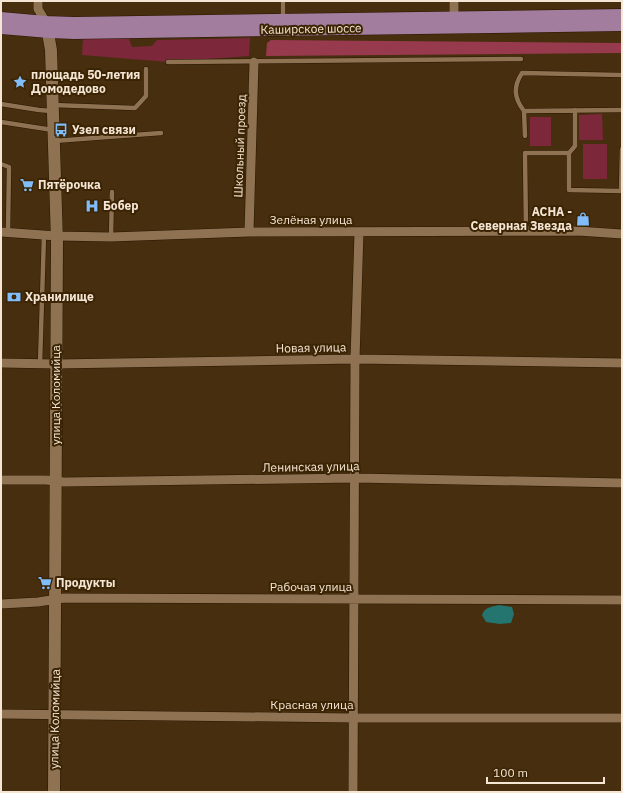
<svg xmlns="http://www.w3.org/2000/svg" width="623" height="793" font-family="'IBM Plex Sans',sans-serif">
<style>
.green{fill:#7d273b}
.forest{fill:#983a4e}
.water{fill:#247570}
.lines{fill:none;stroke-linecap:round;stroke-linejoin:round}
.service-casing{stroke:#291701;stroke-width:5.5}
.minor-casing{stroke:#291701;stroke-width:10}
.secondary-casing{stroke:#291701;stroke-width:13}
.primary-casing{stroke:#291701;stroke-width:13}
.service{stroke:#8e7252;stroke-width:4.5}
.minor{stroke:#8e7252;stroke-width:9}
.secondary{stroke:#8e7252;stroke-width:12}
.primary{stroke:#a27d9e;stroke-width:12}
.labels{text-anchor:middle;stroke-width:4;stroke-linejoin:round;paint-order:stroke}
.street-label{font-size:12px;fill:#f5e5d4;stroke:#3b2403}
.poi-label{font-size:12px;font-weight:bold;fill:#f5e5d4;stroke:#3b2403;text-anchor:start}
</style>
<rect width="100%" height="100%" fill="#462e0e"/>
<path class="green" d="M 250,38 L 249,56 L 168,62 L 82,55 L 83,39 L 129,39 L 132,47 L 152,46 L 157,40 Z
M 602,114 L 603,140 L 579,140 L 579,115 Z
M 530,117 L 551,117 L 551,146 L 530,146 Z
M 583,144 L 607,144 L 607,179 L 583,179 Z"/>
<path class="forest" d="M 271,40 L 622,43 L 622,53 L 266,56 L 267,43 Z"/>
<path class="water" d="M 499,605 L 512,607 L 514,614 L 511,623 L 500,624 L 486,622 L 482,615 C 485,607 491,607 499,605 Z"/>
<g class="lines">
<g class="service-casing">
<path id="service" d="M 283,1 L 283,19
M 168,62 L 521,59
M 1,104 L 39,110 L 51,111
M 53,105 L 135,108 L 146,96 L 146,69
M 575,110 L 575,146 L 569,153 L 569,190 L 621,191 L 622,149
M 524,111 C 514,98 513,87 522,73 L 622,75
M 1,122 L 53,130
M 525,136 L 524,111 L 622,110
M 54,141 L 161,133
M 1,164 L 9,167 L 8,232
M 526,231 L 525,153 L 569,153
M 111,237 L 112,192
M 40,364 L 44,235"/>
</g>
<g class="minor-casing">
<path id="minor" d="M 38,1 L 38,9 L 46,22
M 454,1 L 454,18
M 1,232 L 57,236 L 111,237 L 249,232 L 578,231 L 622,234
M 249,232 L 254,62
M 1,363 L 56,364 L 355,359 L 622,363
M 1,480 L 46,480 L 64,482 L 355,478 L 622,483
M 1,604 L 38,602 L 64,598 L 622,600
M 1,714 L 354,718 L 622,718
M 353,792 L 355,359 L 359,232"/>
</g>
<g class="secondary-casing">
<path id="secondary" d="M 46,22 L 51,50 L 57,242 L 54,792"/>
</g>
<g class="primary-casing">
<path id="primary" d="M 1,18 L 46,22 L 74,23 L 622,15
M 1,28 L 49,32 L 74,33 L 622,25"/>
</g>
<use href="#service" class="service"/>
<use href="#minor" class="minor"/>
<use href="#secondary" class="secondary"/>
<use href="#primary" class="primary"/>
</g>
<defs>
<g id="sight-bare" transform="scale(1.08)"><path d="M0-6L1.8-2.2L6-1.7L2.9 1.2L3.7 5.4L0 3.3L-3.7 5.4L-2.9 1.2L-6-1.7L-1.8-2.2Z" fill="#81bdfa" stroke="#3b2403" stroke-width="2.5" paint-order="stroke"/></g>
<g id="bus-bare" transform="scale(1.08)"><path d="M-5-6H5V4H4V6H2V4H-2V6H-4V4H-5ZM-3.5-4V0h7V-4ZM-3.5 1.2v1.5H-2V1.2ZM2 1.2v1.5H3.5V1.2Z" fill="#81bdfa" stroke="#3b2403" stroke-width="2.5" paint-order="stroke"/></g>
<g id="supermarket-bare" transform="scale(1.08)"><path d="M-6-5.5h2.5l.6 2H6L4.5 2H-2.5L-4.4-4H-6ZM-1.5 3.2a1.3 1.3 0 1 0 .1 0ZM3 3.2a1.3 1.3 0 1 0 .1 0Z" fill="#81bdfa" stroke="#3b2403" stroke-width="2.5" paint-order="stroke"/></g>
<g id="hospital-bare" transform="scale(1.08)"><path d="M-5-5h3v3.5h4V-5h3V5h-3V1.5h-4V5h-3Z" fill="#81bdfa" stroke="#3b2403" stroke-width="2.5" paint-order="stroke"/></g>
<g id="shop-bare" transform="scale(1.08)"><path d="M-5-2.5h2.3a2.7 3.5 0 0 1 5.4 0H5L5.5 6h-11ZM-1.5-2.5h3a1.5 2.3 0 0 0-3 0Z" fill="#81bdfa" stroke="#3b2403" stroke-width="2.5" paint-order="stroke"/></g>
<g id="bank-bare" transform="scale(1.08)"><path d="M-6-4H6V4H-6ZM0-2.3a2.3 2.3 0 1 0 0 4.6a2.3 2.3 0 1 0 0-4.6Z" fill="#81bdfa" stroke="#3b2403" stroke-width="2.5" paint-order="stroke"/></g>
</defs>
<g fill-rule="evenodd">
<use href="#sight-bare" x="20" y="82"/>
<use href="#bus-bare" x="61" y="130"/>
<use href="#supermarket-bare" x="27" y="185"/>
<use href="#hospital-bare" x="92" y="206"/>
<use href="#shop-bare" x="583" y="219"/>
<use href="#bank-bare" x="14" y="297"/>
<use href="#supermarket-bare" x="45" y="583"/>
</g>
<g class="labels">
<g class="street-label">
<text transform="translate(311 29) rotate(-1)" y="4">Каширское шоссе</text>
<text transform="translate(240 146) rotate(-88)" y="4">Школьный проезд</text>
<text x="311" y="224">Зелёная улица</text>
<text transform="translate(311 348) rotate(-1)" y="4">Новая улица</text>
<text transform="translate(56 395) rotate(-90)" y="4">улица Коломийца</text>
<text transform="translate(311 467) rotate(-1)" y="4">Ленинская улица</text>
<text x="311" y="591">Рабочая улица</text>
<text x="312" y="709">Красная улица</text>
<text transform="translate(55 719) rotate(-89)" y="4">улица Коломийца</text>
</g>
<g class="poi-label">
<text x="31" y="79">площадь 50-летия<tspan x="31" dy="14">Домодедово</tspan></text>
<text x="72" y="134">Узел связи</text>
<text x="38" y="189">Пятёрочка</text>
<text x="103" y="210">Бобер</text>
<text x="572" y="216" text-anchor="end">АСНА -<tspan x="572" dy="14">Северная Звезда</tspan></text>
<text x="25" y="301">Хранилище</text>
<text x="56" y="587">Продукты</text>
</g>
</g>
<rect width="623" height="793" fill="none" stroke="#f5e5d4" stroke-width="4"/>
<path d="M487 777v6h117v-6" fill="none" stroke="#f5e5d4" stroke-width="2"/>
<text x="493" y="777" font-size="12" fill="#f5e5d4" stroke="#3b2403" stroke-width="3" paint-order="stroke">100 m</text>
</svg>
